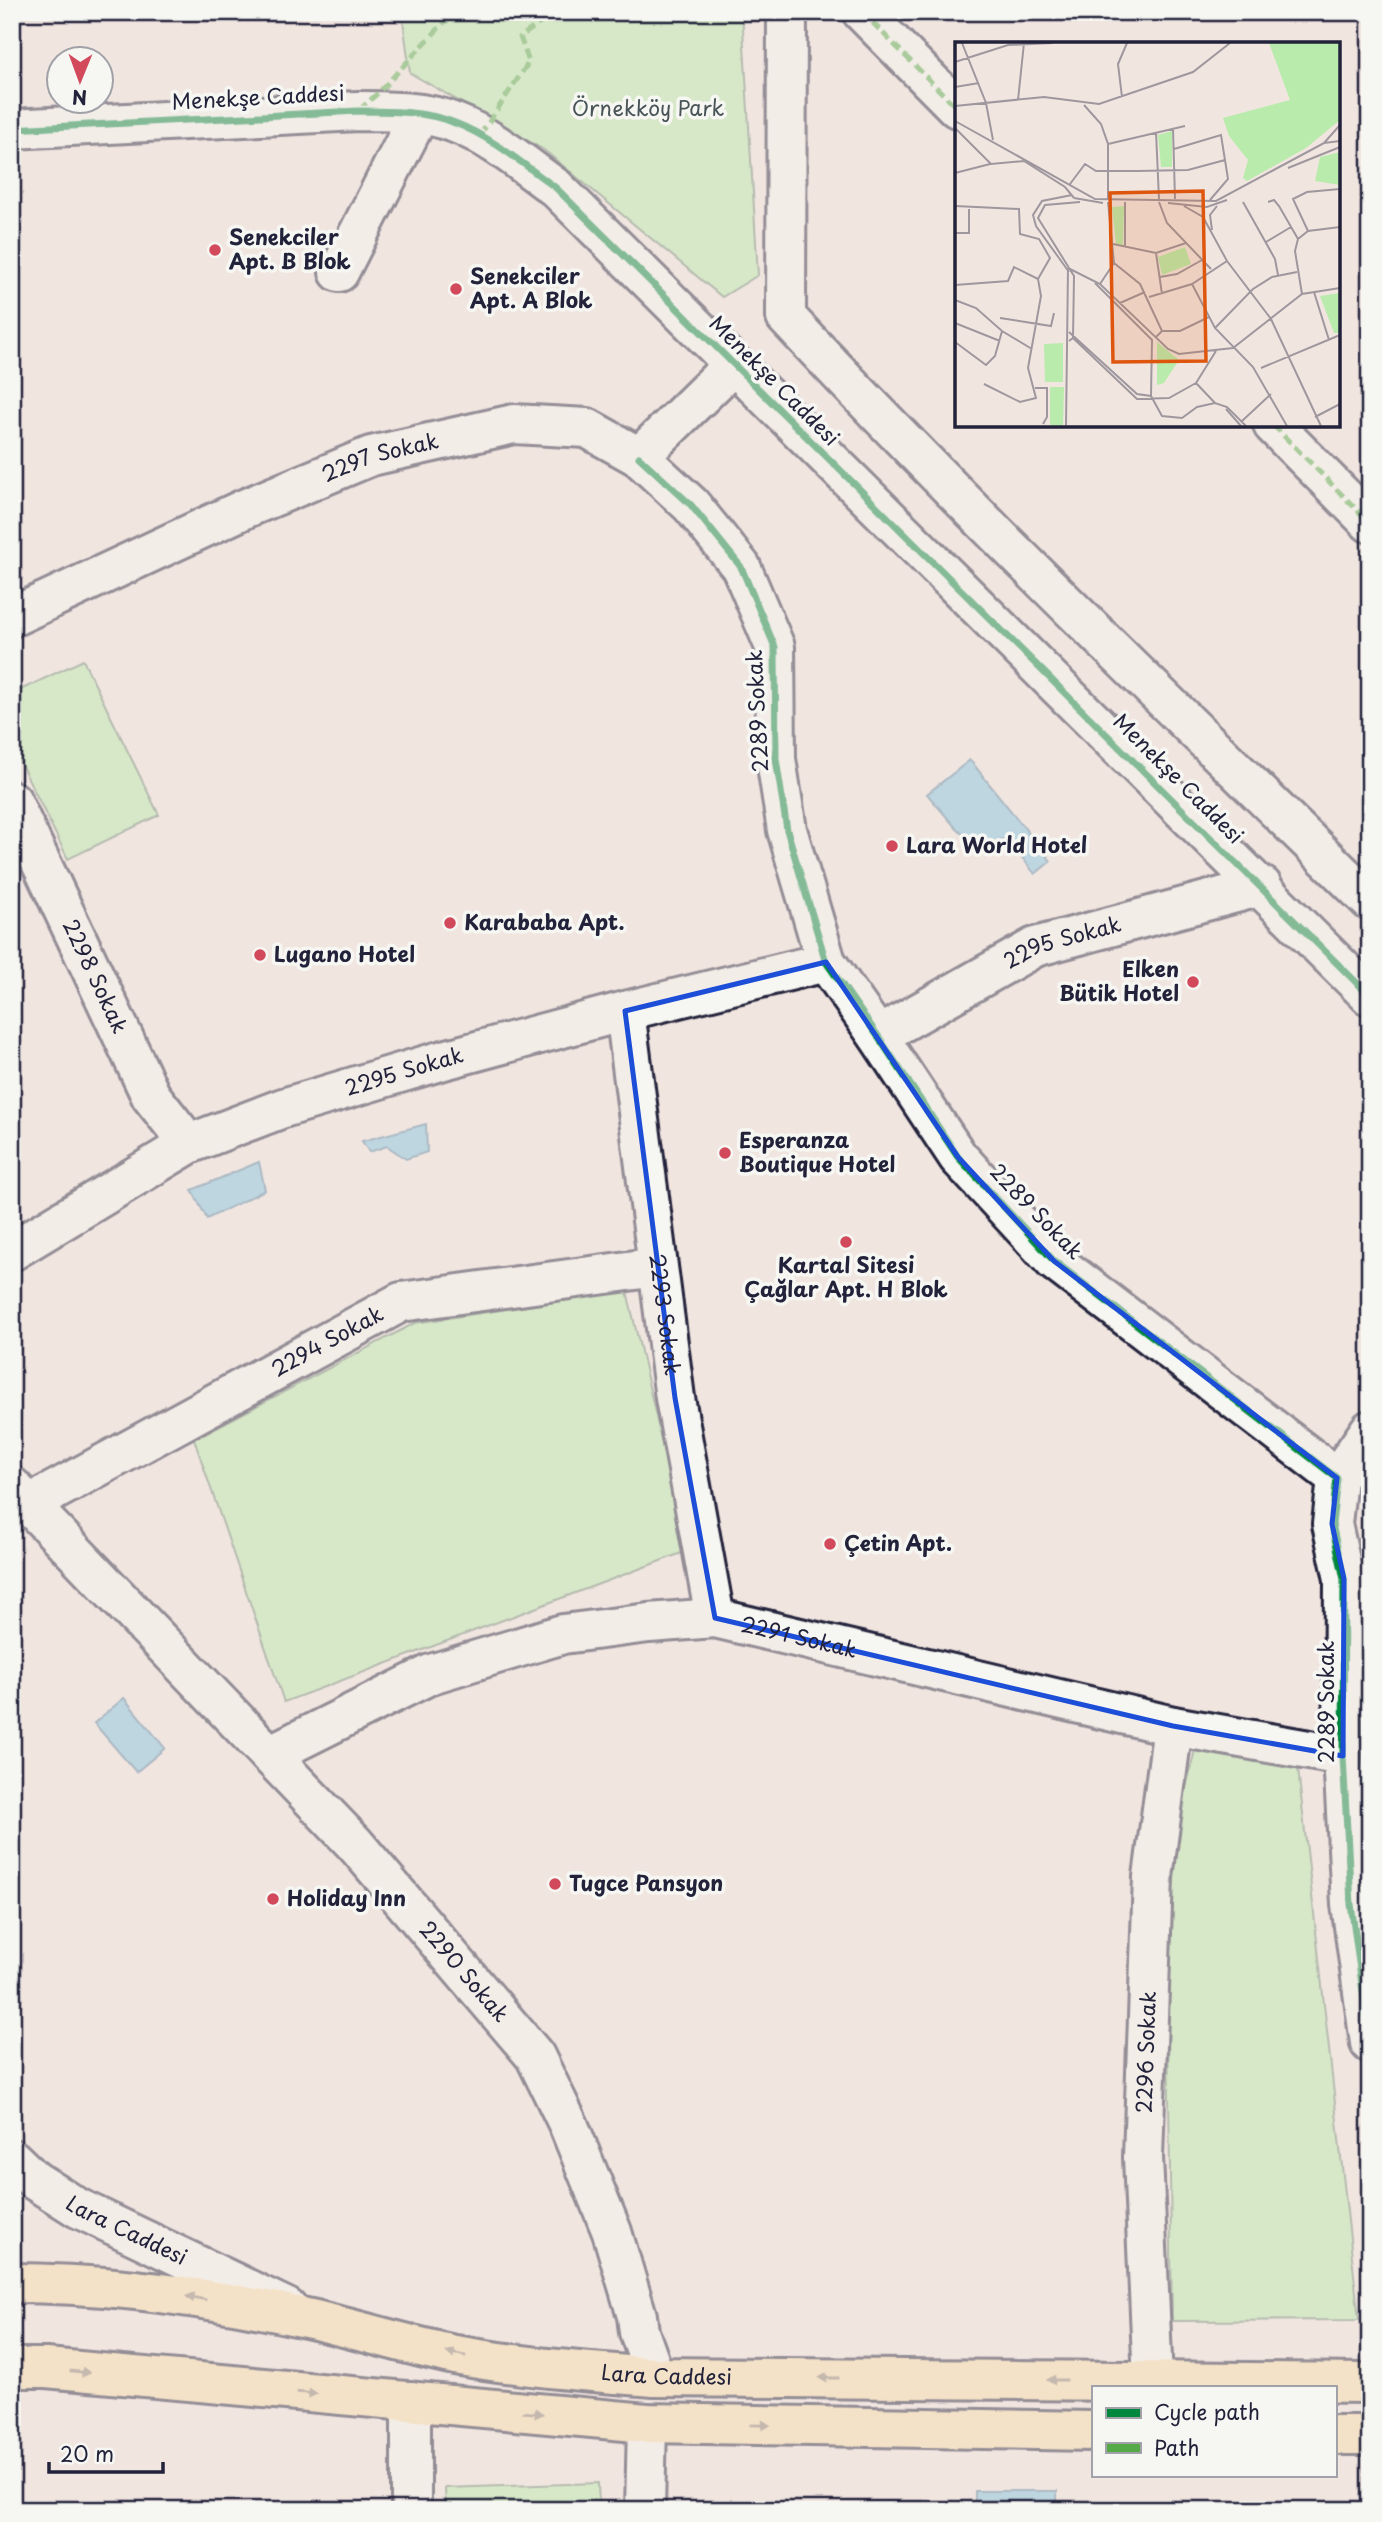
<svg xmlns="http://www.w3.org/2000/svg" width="1382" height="2522" font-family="'Playpen Sans',sans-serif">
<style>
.green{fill:#b9ecac;stroke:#6e8774;stroke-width:2}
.water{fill:#80c4e1;stroke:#5a839f;stroke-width:2}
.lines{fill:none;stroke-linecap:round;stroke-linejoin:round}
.minor-casing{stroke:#22223b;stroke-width:44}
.major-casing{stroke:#22223b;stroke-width:44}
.minor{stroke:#f6f6f2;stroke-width:38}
.major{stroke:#f9deab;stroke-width:38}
.quiet{stroke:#53aa46;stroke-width:5;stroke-dasharray:10 5;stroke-linecap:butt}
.cycleway-casing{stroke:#f6f6f2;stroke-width:11}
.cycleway{stroke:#00873e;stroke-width:7}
.oneway{fill:#8e8073}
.marked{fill:none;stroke:#1d4ed8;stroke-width:5;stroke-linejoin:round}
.poi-dot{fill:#d1495b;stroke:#f6f6f2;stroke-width:2.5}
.labels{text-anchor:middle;stroke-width:7;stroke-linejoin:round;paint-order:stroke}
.street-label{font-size:21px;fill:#22223b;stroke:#f6f6f2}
.park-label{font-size:21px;fill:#485457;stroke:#f6f6f2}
.poi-label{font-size:21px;font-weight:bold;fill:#22223b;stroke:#f6f6f2;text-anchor:start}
.inset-road{fill:none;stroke:#9e979e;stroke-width:2}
.view{fill:#de560e;fill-opacity:0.15;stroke:#de560e;stroke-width:3.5}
.inset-edge{fill:none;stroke:#22223b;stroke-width:3.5}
</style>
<rect width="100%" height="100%" fill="#f1e5e0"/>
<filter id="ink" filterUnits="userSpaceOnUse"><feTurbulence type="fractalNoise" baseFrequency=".0143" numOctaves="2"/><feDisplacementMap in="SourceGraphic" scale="14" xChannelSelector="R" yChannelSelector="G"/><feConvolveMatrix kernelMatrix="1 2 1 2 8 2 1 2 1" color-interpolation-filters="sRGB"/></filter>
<g filter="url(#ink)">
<path class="green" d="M 409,12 L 742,12 L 758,275 L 722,297 L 544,150 L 410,73 L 403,20 Z
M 83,660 L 159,815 L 68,859 L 12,746 L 12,694 Z
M 627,1291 L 687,1551 L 284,1702 L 194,1439 L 415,1323 Z
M 1195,1750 L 1298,1769 L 1359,2320 L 1172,2321 L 1166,1872 Z
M 598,2483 L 599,2510 L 446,2510 L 445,2488 Z"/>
<path class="water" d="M 970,760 L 1051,861 L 1035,874 L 1007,838 L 977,847 L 956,828 L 927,794 Z
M 426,1124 L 427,1152 L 406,1159 L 387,1146 L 369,1152 L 362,1141 Z
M 259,1162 L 265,1190 L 207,1219 L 192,1190 Z
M 124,1698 L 165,1748 L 136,1772 L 94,1723 Z
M 975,2491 L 1057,2491 L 1057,2510 L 975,2510 Z"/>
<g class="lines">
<g class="minor-casing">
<g id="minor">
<path d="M 787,12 L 786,317 C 974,518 1173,708 1370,901"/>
<path d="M 862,12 L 957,108"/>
<path d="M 12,129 L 358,111 C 389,111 426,111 455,123 C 492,137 524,165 556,188 L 1370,996"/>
<path d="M 339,272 L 419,115"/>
<path d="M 1273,425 L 1370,523"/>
<path d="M 639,457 L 691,505 L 741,567 L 775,647 L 776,759 L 787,830 L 826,962 L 878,1036 L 958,1157 L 1054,1261 L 1337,1478 L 1332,1524 L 1344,1579 L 1343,1756 L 1351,1904 L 1370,2043"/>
<path id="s1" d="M 12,617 L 244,509 L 371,456 L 514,424 L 587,428 L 639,457 L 733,365"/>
<path id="s2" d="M 12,801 L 151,1096 L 189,1144"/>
<path id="s3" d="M 625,1011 L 675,1398 L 715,1618"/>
<path id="s4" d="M 878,1036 L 1035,947 L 1262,886"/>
<path id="s5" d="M 12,1251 L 189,1144 L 283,1108 L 440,1061 L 625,1011 L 826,962"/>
<path d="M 1337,1478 L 1370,1430"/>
<path id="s6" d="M 12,1487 L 355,1844 L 535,2056 L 569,2126 L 612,2232 L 637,2316 L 639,2332 L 655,2377"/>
<path id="s7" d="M 28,1505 L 401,1302 L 657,1267"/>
<path id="s8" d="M 269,1755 L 431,1674 L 563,1634 L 649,1623 L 715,1618 L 1173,1726 L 1343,1756"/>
<path id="s9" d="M 12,2159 L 34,2180 L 78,2208 L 287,2308"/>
<path id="s10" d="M 1153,2381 L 1143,2157 L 1153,1877 L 1173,1726"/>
<path d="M 411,2401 L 411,2510"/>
<path d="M 645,2510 L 647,2423"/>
</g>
</g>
<g class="major-casing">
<g id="major">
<path id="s11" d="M 12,2283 C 113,2283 213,2298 311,2319 C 359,2330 407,2345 455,2355 C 521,2367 588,2372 655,2377 L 1370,2383"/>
<path d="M 12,2368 L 46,2368 L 647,2423 L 1093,2431"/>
<path d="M 1335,2435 L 1370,2435"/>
</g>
</g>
<use href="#minor" class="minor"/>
<use href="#major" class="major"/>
<path class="quiet" d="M 862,12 L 957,108
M 359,110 L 378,93 L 454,12
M 480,135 L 529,62 L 520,37 L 556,12
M 1273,425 L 1370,523"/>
<g class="cycleway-casing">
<path id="cycleway" d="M 12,129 L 358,111 C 389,111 426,111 455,123 C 492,137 524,165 556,188 L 1370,996
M 639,457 L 691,505 L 741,567 L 775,647 L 776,759 L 787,830 L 826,962 L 878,1036 L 958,1157 L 1054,1261 L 1337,1478 L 1332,1524 L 1344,1579 L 1343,1756 L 1351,1904 L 1370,2043"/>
</g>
<use href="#cycleway" class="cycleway"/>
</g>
<defs><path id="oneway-solid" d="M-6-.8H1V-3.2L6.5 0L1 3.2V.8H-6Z" transform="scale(1.75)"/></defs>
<g class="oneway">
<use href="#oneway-solid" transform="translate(196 2298) rotate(-170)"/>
<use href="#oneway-solid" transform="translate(456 2354) rotate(-169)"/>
<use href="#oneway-solid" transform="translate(80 2372) rotate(6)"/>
<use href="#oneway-solid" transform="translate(829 2378) rotate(-180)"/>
<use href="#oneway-solid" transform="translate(1057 2380) rotate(-180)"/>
<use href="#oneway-solid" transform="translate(307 2393) rotate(4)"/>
<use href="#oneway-solid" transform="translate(533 2413) rotate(5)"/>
<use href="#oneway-solid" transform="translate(760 2425) rotate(1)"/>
</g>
</g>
<path d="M0 0H1382V2522H0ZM 826,962 L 958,1157 L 1054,1261 L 1337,1478 L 1332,1524 L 1344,1579 L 1343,1756 L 1173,1726 L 715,1618 L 675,1398 L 625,1011 Z" fill="#f1e5e0" fill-opacity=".55" fill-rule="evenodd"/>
<path class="marked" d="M 826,962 L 958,1157 L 1054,1261 L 1337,1478 L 1332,1524 L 1344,1579 L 1343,1756 L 1173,1726 L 715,1618 L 675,1398 L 625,1011 Z"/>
<g class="poi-dot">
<circle cx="215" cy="250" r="7"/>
<circle cx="456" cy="289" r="7"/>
<circle cx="892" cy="846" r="7"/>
<circle cx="450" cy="923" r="7"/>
<circle cx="260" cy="955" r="7"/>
<circle cx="1193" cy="982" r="7"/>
<circle cx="725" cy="1153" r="7"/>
<circle cx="846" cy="1242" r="7"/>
<circle cx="830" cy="1544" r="7"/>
<circle cx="555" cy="1884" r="7"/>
<circle cx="273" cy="1899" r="7"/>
</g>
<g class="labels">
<g class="street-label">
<text transform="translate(258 98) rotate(-3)" y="7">Menekşe Caddesi</text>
<text transform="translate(774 381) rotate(45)" y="7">Menekşe Caddesi</text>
<text dy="7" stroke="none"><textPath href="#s1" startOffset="402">2297 Sokak</textPath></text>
<text transform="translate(758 711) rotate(-93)" y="7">2289 Sokak</text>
<text transform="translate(1178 779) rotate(45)" y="7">Menekşe Caddesi</text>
<text dy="7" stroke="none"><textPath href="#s4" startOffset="208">2295 Sokak</textPath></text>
<text dy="7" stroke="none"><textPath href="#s2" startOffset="194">2298 Sokak</textPath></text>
<text dy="7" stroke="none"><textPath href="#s5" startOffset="434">2295 Sokak</textPath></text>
<text transform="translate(1036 1212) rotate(46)" y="7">2289 Sokak</text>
<text dy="7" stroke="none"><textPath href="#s3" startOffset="306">2293 Sokak</textPath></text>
<text dy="7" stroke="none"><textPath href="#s7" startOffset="341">2294 Sokak</textPath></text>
<text dy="7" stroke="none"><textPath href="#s8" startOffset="558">2291 Sokak</textPath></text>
<text transform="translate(1327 1702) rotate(-90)" y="7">2289 Sokak</text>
<text dy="7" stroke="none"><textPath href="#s6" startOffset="663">2290 Sokak</textPath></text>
<text dy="7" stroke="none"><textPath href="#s10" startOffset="329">2296 Sokak</textPath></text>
<text dy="7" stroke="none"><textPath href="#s9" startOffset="136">Lara Caddesi</textPath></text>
<text dy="7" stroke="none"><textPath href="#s11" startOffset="663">Lara Caddesi</textPath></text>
</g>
<g class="park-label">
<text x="648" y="116">Örnekköy Park</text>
</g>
<g class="poi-label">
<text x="229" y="245">Senekciler<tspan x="229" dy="24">Apt. B Blok</tspan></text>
<text x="470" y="284">Senekciler<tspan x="470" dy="24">Apt. A Blok</tspan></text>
<text x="906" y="853">Lara World Hotel</text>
<text x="464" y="930">Karababa Apt.</text>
<text x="274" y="962">Lugano Hotel</text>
<text x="1179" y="977" text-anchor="end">Elken<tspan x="1179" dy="24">Bütik Hotel</tspan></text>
<text x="739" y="1148">Esperanza<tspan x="739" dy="24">Boutique Hotel</tspan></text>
<text x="846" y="1273" text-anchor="middle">Kartal Sitesi<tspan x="846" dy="24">Çağlar Apt. H Blok</tspan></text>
<text x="844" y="1551">Çetin Apt.</text>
<text x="569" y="1891">Tugce Pansyon</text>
<text x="287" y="1906">Holiday Inn</text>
</g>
</g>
<g transform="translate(955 42)">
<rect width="385" height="385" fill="#f1e5e0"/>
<path d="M 314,1 L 385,1 L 385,78 L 351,106 L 292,139 L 288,136 L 293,118 L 274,94 L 268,76 L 335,58 ZM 217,89 L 217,125 L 206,125 L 203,93 ZM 385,110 L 385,143 L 360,139 L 365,115 ZM 169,164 L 168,203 L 161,202 L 157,165 ZM 230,205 L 236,222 L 207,233 L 203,215 ZM 385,251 L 385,291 L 379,291 L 365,254 ZM 202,300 L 224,318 L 209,341 L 202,343 ZM 108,301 L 108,340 L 90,340 L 89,302 ZM 95,345 L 109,345 L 108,384 L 95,383 Z" fill="#b9ecac"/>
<path class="inset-road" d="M 7,1 L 31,61 L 38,98M 0,20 L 53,3 L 98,1M 0,45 L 24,41M 167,55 L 163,22 L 172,1M 63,58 L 69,1M 129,63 L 146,82 L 153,102 L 153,157M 0,64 L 89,55 L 144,62 L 238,30 L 275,1M 0,79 L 140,157 L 261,159 L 369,101 L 385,99M 0,86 L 36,122 L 69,119 L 110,145 L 119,156M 218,86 L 220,157M 201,90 L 204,157M 369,101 L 385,83M 153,102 L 230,84M 219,107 L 266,93 L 273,137 L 255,158M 333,126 L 385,105M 0,131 L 35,122M 115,142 L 130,122 L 141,129 L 182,129 L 233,128 L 270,118M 119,156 L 148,161M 153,160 L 159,221 L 185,242 L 207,289M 204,160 L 212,181 L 256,227M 288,160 L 320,217 L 323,233M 313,160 L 319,158 L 324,164 L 343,197 L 340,209 L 347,252M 213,161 L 252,165 L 272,158M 0,164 L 64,167 L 65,192 L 84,197 L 95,216 L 83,237 L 86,254 L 73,326 L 81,356 L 65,360 L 29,342M 229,164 L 248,175 L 272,219 L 316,277 L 366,384M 257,188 L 255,173 L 262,164M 353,189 L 338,157 L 352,150 L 385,147M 0,191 L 14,191 L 14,167M 343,197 L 353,189 L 385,185M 311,200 L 336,185M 158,202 L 201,211 L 231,201M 170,204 L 170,160M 201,211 L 207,252M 113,226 L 145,242 L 213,307 L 224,312 L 278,306 L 347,252 L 385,246M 114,230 L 81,184 L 78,173 L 87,159 L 117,153M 205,235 L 222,232 L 247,218M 140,241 L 197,298 L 196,354M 145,242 L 159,221M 237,242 L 260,286 L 298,325 L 332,384M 0,243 L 53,239 L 59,225 L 83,237M 359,250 L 374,298M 194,255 L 237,242 L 272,219M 0,258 L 21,266 L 47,289 L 77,307M 165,261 L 190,250M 45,276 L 96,284 L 99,271M 0,281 L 45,299M 260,286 L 298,247 L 317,235 L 342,230M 114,290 L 182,352 L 196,354 L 207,374 L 227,376 L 242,365 L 260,361 L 272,365 L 291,384M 201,295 L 207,289 L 225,289 L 254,275M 118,296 L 182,357 L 214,356 L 241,341M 114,299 L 118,296 L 119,234 L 83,176 L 90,163 L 125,160M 0,300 L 31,323 L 40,314 L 47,289M 306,326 L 385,293M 80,346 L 92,346 L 92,375 L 88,382M 260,361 L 241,341 L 261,309M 271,367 L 286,384M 360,375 L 385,362M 287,379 L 316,352M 111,384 L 113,226"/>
<path class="view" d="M 248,149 L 251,319 L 158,320 L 155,151 Z"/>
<rect width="385" height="385" class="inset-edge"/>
</g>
<rect width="1382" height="2522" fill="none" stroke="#f6f6f2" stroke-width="42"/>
<rect x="21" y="21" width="1340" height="2480" fill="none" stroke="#22223b" stroke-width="2.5" filter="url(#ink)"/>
<rect x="1092" y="2386" width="245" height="91" fill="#f6f6f2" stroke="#a1a1a9" stroke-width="2"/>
<rect x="1106" y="2408" width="35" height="10" fill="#00873e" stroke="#a1a1a9" stroke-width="2"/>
<text x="1154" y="2420" font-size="21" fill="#22223b">Cycle path</text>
<rect x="1106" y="2443" width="35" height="10" fill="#53aa46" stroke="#a1a1a9" stroke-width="2"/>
<text x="1154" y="2456" font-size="21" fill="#22223b">Path</text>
<g transform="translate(80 80) rotate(181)"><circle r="33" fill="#f6f6f2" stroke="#a1a1a9" stroke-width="2"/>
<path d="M0-5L12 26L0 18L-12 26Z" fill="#d1495b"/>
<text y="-10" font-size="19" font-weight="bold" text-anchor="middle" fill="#22223b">N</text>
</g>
<path d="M49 2462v10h114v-10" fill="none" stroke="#22223b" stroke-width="3.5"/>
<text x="60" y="2462" font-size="21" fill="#22223b" stroke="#f6f6f2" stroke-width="5" paint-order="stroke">20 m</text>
</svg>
